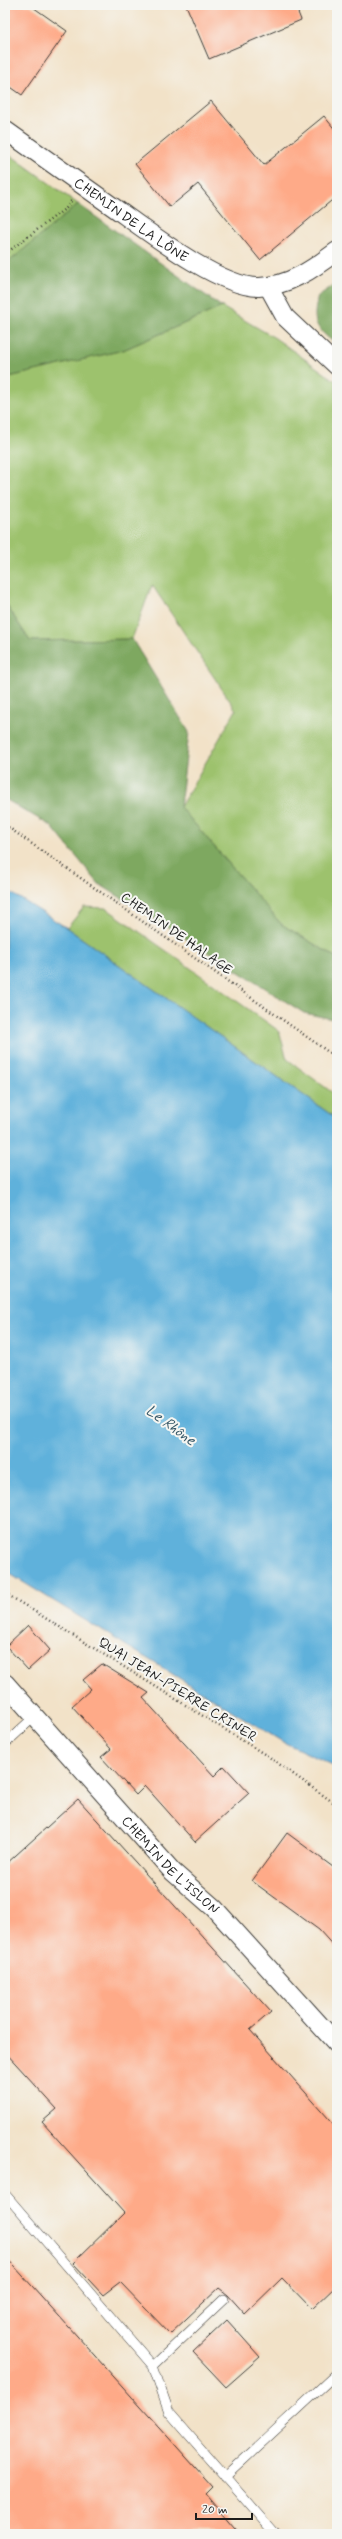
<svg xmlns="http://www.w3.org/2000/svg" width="342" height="2539" font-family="Mynerve,sans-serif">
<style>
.green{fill:#9dc26d;stroke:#5c6f44}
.forest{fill:#7ea860;stroke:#4d623e}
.water{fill:#5fb1db;stroke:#3e667c}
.building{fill:#feaa88}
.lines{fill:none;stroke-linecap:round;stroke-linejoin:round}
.lane-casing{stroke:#3c3a36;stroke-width:10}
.street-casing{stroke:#3c3a36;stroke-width:20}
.path{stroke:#3c3a36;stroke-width:2.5;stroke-dasharray:1 3;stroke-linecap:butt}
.lane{stroke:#fff;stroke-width:9}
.street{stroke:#fff;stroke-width:18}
.labels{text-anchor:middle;stroke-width:4;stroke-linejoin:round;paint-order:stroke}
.street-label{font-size:14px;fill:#1c1c1c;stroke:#f6f6f2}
.water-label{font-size:15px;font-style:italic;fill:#375868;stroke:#f6f6f2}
</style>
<rect width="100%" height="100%" fill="#f6f6f2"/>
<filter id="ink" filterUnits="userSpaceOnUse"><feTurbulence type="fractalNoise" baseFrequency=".025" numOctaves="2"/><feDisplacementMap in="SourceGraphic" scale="8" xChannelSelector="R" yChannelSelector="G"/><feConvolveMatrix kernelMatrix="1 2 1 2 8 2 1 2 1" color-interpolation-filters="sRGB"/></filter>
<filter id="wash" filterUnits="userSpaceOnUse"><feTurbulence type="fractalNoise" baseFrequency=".012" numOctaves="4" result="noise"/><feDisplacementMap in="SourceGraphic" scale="16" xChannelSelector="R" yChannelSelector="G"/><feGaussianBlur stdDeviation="0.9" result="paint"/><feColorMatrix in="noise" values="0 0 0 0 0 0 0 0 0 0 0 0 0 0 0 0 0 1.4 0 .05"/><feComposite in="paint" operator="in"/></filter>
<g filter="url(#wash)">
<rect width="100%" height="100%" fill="#f2e2c8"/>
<path class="green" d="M 5,151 L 78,204 L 5,265 Z
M 222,307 L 275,338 L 337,382 L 337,958 L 281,924 L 180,807 L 236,710 L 152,585 L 132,639 L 30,641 L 5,603 L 5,378 L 123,350 Z
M 84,907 L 106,908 L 279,1031 L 287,1059 L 337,1096 L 337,1119 L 67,928 Z"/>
<path class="forest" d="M 78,204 L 222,307 L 123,350 L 5,378 L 5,265 Z
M 337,283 L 337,345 C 316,328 311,324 318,296 Z
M 5,603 L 30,641 L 132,639 L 189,732 L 180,807 L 281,924 L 337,958 L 337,1020 L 304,1013 L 99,884 L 51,826 L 5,799 Z"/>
<path class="water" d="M 5,889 L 67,928 L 337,1119 L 337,1767 L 283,1742 L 5,1571 Z"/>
<g id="blocks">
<path class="building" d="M 5,5 L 30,5 L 67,31 L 22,95 L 5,83 Z
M 186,5 L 295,5 L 301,20 L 209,59 Z
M 211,101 L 264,165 L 324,116 L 337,132 L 337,196 L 260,260 L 198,184 L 170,207 L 135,164 Z
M 28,1625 L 50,1650 L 28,1670 L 6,1646 Z
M 102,1664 L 149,1693 L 143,1698 L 214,1776 L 224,1766 L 249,1793 L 195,1842 L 145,1786 L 136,1795 L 101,1757 L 111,1749 L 72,1706 L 91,1689 L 83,1680 Z
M 78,1799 L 271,2012 L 250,2030 L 337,2128 L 337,2285 L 312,2309 L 282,2278 L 245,2314 L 228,2295 L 219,2288 L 170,2334 L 120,2282 L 103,2295 L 73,2263 L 124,2213 L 42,2122 L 57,2109 L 5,2052 L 5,1865 Z
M 287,1833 L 337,1870 L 337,1950 L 319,1930 L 252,1881 Z
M 5,2256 L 213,2487 L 206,2494 L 240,2534 L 5,2534 Z
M 227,2320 L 260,2357 L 226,2387 L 193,2352 Z"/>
</g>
</g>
<g filter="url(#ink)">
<use href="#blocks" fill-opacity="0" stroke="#3c3a36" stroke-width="1"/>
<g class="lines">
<g class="lane-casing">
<path id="lane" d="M 5,1744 L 35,1716
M 5,2194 L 153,2366 L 169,2412 L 275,2534
M 153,2366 L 224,2299
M 225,2477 L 337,2373"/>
</g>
<g class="street-casing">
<g id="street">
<path id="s1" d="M 5,130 C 40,155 74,179 109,204 C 142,227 219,288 259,287 C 289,286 313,269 337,251"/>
<path d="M 268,286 L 285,317 L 337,366"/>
<path id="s2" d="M 5,1683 L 173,1872 L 214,1908 L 337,2044"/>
</g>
</g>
<path class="path" d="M 5,254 L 66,208 L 72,200
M 5,825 L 337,1058
M 5,1593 L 269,1757 L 337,1805"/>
<use href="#lane" class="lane"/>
<use href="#street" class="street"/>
</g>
</g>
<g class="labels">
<g class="street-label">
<text dy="5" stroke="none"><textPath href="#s1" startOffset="155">CHEMIN DE LA LÔNE</textPath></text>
<text transform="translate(177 933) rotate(35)" y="5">CHEMIN DE HALAGE</text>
<text transform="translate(178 1689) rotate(32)" y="5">QUAI JEAN-PIERRE CRINER</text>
<text dy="5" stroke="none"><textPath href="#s2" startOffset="246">CHEMIN DE L'ISLON</textPath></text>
</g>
<g class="water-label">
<text transform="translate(171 1425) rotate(36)" y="5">Le Rhône</text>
</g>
</g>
<rect width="342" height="2539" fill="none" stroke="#f6f6f2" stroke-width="20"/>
<path d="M196 2513v6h56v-6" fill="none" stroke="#1c1c1c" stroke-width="2"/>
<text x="202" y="2513" font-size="12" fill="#1c1c1c" stroke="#f6f6f2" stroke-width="3" paint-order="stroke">20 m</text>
</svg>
